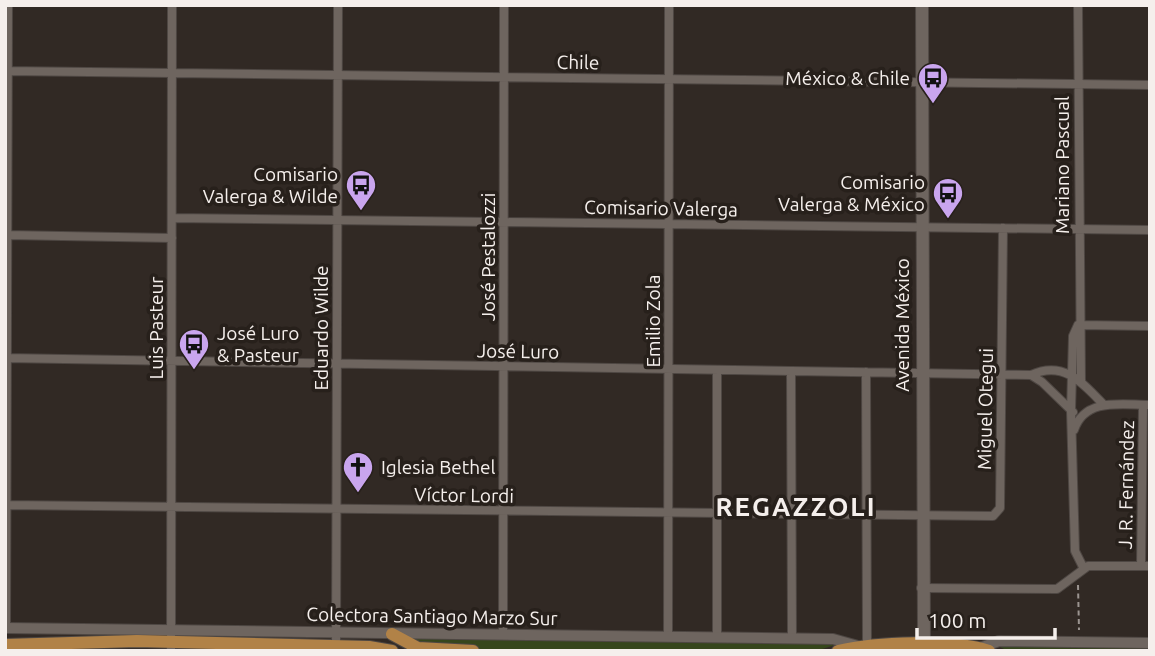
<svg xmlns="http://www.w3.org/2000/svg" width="1155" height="656" font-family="Ubuntu,sans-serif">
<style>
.green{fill:#36461c}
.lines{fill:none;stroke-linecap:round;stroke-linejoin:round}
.minor-casing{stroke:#4e4743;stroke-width:10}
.tertiary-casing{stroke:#4e4743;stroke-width:12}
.secondary-casing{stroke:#4e4743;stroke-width:14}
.primary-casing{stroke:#4e4743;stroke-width:14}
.path{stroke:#9b9490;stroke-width:2;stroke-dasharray:5 3.5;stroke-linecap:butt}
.minor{stroke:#6e655f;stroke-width:8}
.tertiary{stroke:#6e655f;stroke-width:10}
.secondary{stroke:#6e655f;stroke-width:12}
.primary{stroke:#b18247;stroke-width:12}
.labels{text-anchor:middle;stroke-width:7;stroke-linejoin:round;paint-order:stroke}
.street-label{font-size:19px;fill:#f5efec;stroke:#27201b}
.poi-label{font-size:19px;fill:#f5efec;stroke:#27201b;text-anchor:end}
.district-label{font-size:26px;font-weight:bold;letter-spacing:2px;fill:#f5efec;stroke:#27201b}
</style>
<rect width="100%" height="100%" fill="#312924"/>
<path class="green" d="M 408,637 L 838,644 L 816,651 L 502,651 L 424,646 Z
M 996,645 L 1150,647 L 1150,651 L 1008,651 Z"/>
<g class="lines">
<g class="minor-casing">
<path id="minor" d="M 1078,5 L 1081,381
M 5,71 L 1150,85
M 172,218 L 1150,230
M 7,235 L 172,238
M 1078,325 L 1073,336 L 1071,411 L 1075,551 L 1083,567
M 1078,325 L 1150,326
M 5,358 L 1031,375 C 1063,360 1082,382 1103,404
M 791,371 L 792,638
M 866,372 L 867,644
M 1031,375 L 1042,382 L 1073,412
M 1074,430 C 1085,397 1122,405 1150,405
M 5,505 L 993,516 L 1000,508 L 1003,228
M 1141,566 L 1143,405
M 921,588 L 1057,589 L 1088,566 L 1150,566
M 6,628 L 8,5
M 503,634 L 504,5
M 668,636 L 669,5
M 717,637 L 717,370
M 336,650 L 338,5
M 171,651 L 172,5"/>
</g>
<g class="tertiary-casing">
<path id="tertiary" d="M 5,628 L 833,639 L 858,646
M 980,648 L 999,641 L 1150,643"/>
</g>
<g class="secondary-casing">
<path id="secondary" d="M 922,5 L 924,651"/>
</g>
<g class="primary-casing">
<path id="primary" d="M 392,634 L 418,648 L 473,651
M 5,645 L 137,641 L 369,647 L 392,651
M 838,651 C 876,642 952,639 989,651"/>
</g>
<path class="path" d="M 1078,585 L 1079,630"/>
<use href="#minor" class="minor"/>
<use href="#tertiary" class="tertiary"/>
<use href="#secondary" class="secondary"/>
<use href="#primary" class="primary"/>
</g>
<defs>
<g id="bus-pin" transform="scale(1.575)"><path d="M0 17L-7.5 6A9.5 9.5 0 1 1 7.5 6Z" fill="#c9a5ee" stroke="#27201b"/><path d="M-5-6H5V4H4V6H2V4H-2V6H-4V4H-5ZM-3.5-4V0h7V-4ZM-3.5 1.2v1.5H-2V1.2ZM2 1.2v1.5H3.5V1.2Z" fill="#111"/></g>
<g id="church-pin" transform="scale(1.575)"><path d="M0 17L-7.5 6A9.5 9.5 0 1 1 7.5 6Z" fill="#c9a5ee" stroke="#27201b"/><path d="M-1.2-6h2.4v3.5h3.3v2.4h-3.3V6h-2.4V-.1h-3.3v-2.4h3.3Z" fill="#111"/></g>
</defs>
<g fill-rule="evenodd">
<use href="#bus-pin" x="933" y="78"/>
<use href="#bus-pin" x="361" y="185"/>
<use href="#bus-pin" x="948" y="193"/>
<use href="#bus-pin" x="194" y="344"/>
<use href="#church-pin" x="358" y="467"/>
</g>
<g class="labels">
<g class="street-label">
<text transform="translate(578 62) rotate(1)" y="7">Chile</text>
<text transform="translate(1062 165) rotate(-90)" y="7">Mariano Pascual</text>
<text transform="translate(661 208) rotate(1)" y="7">Comisario Valerga</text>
<text transform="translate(488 257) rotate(-90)" y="7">José Pestalozzi</text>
<text transform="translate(653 321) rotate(-90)" y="7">Emilio Zola</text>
<text transform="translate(902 325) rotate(-90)" y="7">Avenida México</text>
<text transform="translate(156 328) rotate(-90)" y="7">Luis Pasteur</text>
<text transform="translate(321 328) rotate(-90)" y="7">Eduardo Wilde</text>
<text transform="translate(518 351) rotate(1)" y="7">José Luro</text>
<text transform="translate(985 409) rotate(-89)" y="7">Miguel Otegui</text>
<text transform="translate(1126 485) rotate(-89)" y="7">J. R. Fernández</text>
<text transform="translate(464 495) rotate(1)" y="7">Víctor Lordi</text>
<text transform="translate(432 616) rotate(1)" y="7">Colectora Santiago Marzo Sur</text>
</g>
<g class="poi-label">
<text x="910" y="85">México &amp; Chile</text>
<text x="338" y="181">Comisario<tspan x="338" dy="22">Valerga &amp; Wilde</tspan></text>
<text x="925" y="189">Comisario<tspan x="925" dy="22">Valerga &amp; México</tspan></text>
<text x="217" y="340" text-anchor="start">José Luro<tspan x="217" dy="22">&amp; Pasteur</tspan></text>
<text x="381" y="474" text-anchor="start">Iglesia Bethel</text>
</g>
<g class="district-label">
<text x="796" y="516">REGAZZOLI</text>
</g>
</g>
<rect width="1155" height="656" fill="none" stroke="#f5efec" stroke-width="14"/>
<path d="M917 628v10h138v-10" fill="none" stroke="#f5efec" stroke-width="3.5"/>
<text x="928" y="628" font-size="21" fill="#f5efec" stroke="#27201b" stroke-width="5" paint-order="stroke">100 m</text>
</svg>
